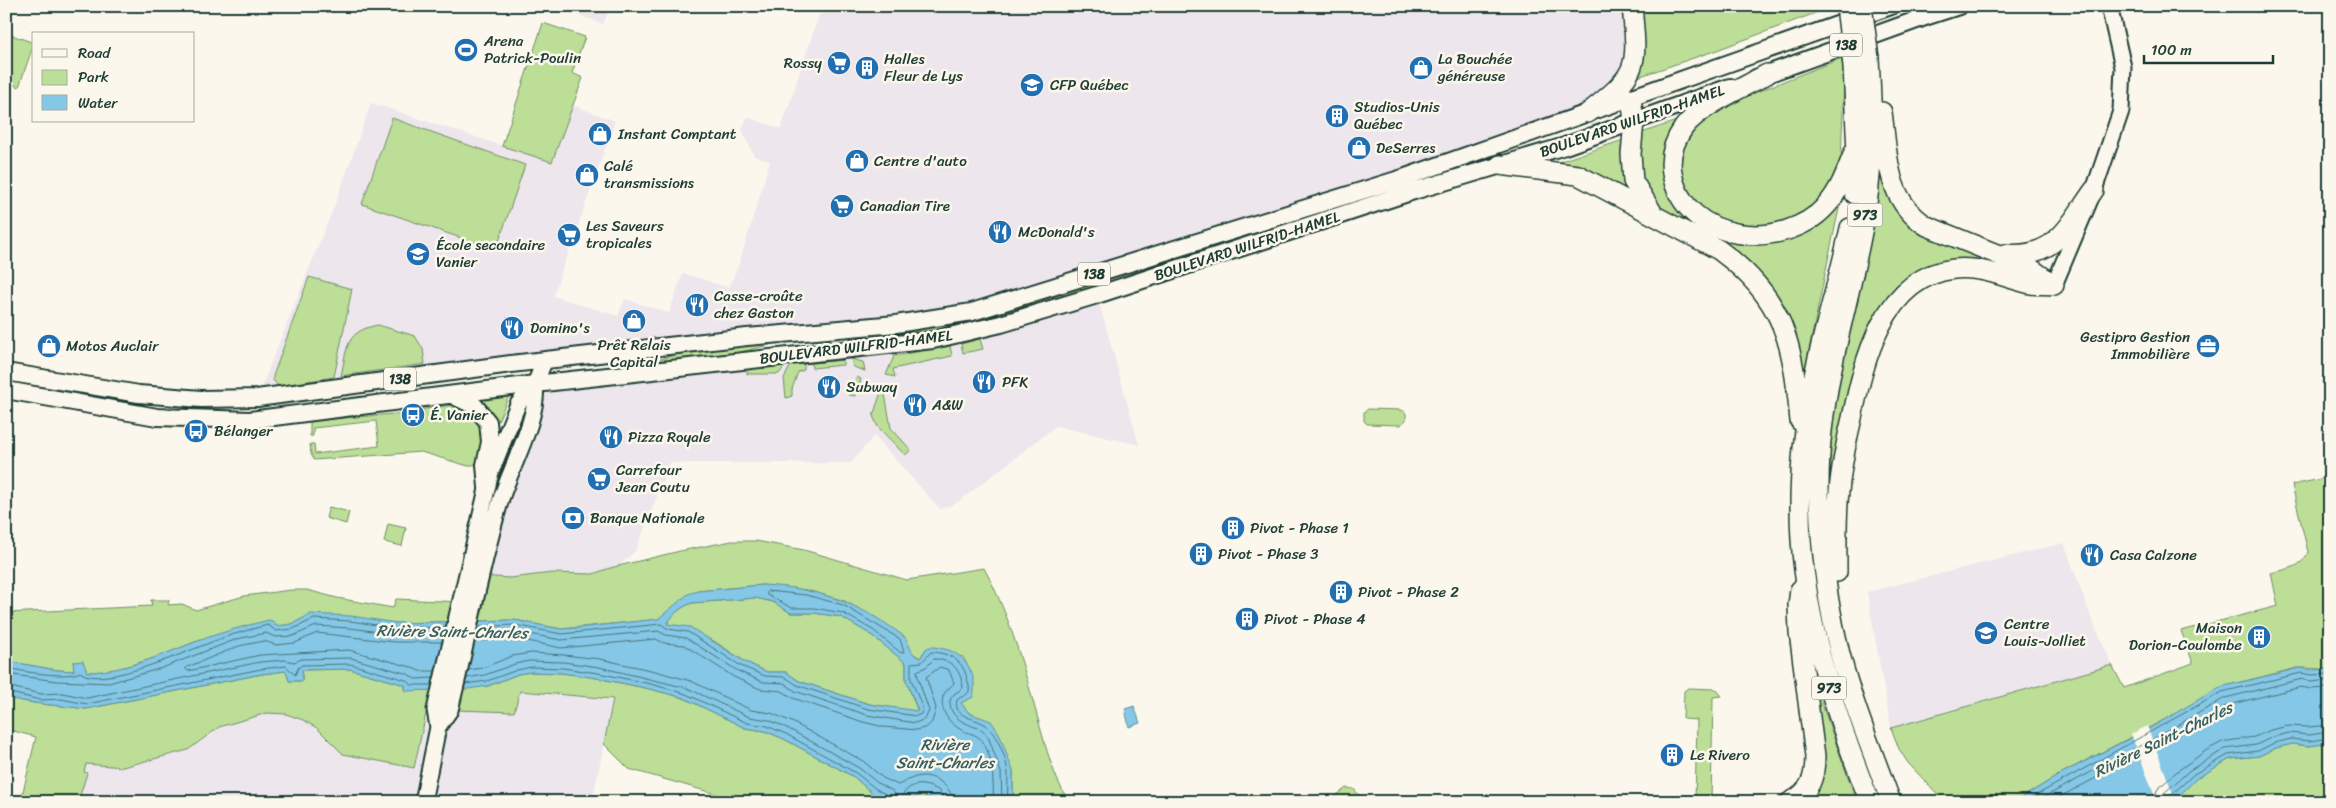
<svg xmlns="http://www.w3.org/2000/svg" width="2336" height="808" font-family="Sriracha,sans-serif">
<style>
.built{fill:#ede6ed}
.green{fill:#bdde97;stroke:#6e8e66}
.water{fill:#85c7e6;stroke:#5c909f;fill-rule:evenodd}
.pier{fill:#fbf7ec}
.lines{fill:none;stroke-linecap:round;stroke-linejoin:round}
.shore{stroke:#48747b;stroke-width:1}
.secondary-casing{stroke:#1f3d34;stroke-width:19}
.primary-casing{stroke:#1f3d34;stroke-width:20}
.motorway-casing{stroke:#1f3d34;stroke-width:22}
.secondary{stroke:#fbf7ec;stroke-width:15}
.primary{stroke:#fbf7ec;stroke-width:16}
.motorway{stroke:#fbf7ec;stroke-width:19}
.motorway-bridge-casing{stroke:#1f3d34;stroke-width:22;stroke-linecap:butt}
.motorway-bridge{stroke:#fbf7ec;stroke-width:19}
.labels{text-anchor:middle;stroke-width:5;stroke-linejoin:round;paint-order:stroke}
.shield{fill:#fbf7ec;stroke:#61756b;stroke-width:1}
.shield-label{font-size:14px;font-weight:bold;fill:#1f3d34}
.poi-label{font-size:15px;fill:#1f3d34;stroke:#fbf7ec;text-anchor:start}
.street-label{font-size:15px;fill:#1f3d34;stroke:#fbf7ec}
.water-label{font-size:16px;font-style:italic;fill:#386060;stroke:#fbf7ec}
</style>
<rect width="100%" height="100%" fill="#fbf7ec"/>
<filter id="ink" filterUnits="userSpaceOnUse"><feTurbulence type="fractalNoise" baseFrequency=".02" numOctaves="2"/><feDisplacementMap in="SourceGraphic" scale="10" xChannelSelector="R" yChannelSelector="G"/><feConvolveMatrix kernelMatrix="1 2 1 2 8 2 1 2 1" color-interpolation-filters="sRGB"/></filter>
<g filter="url(#ink)">
<path class="built" d="M 555,6 L 611,6 L 603,24 Z
M 822,6 L 1632,6 L 1635,56 L 1588,113 L 1008,301 L 257,398 L 337,199 L 371,103 L 552,162 L 572,105 L 615,121 L 553,296 L 618,316 L 625,299 L 669,313 L 683,273 L 729,288 L 740,261 L 770,161 L 754,156 L 742,130 L 747,117 L 781,129 Z
M 1097,295 L 1139,445 L 1056,426 L 957,503 L 940,509 L 874,436 L 851,463 L 670,463 L 636,550 L 618,567 L 587,575 L 552,573 L 510,578 L 480,576 L 535,384 L 888,345 Z
M 2064,543 L 2090,615 L 2112,665 L 1891,728 L 1867,592 Z
M 519,691 L 613,699 L 617,704 L 604,744 L 592,802 L 76,802 L 85,764 L 123,767 L 188,750 L 219,727 L 267,713 L 286,714 L 303,720 L 317,728 L 344,754 L 413,768 L 427,709 Z"/>
<path class="green" d="M 1635,6 L 1834,6 L 1717,50 L 1629,80 Z
M 543,23 L 585,37 L 572,73 L 583,78 L 552,162 L 502,146 Z
M 6,33 L 34,43 L 19,87 L 6,82 Z
M 1842,58 L 1844,79 L 1841,164 L 1821,204 L 1777,227 L 1735,224 L 1717,218 L 1689,198 L 1677,169 L 1684,136 L 1694,124 L 1734,101 Z
M 392,118 L 525,165 L 496,250 L 362,204 Z
M 1682,119 L 1671,193 L 1750,240 L 1841,199 L 1801,387 L 1785,319 L 1683,225 L 1652,202 L 1641,190 L 1636,135 Z
M 1626,139 L 1636,195 L 1555,163 Z
M 1878,143 L 1900,209 L 2028,271 L 1978,263 L 1899,291 L 1834,490 L 1829,490 L 1832,415 Z
M 1137,268 C 1088,289 1039,305 988,319 C 964,325 937,334 912,334 L 912,331 L 973,319 Z
M 309,277 L 352,289 L 334,377 L 278,386 L 273,380 L 273,376 Z
M 378,325 L 415,336 L 423,349 L 425,364 L 341,376 C 347,348 345,331 378,325 Z
M 980,339 L 983,349 L 963,353 L 961,344 Z
M 769,341 L 770,345 L 728,355 L 660,362 L 660,359 L 694,350 Z
M 950,346 L 952,356 L 893,369 L 895,377 L 886,375 L 894,356 Z
M 851,359 L 863,362 L 865,371 L 853,367 Z
M 843,360 L 843,365 L 812,368 L 811,363 Z
M 804,364 L 804,370 L 798,372 L 792,389 L 792,396 L 786,398 L 784,378 L 791,365 Z
M 785,366 L 779,374 L 747,374 L 747,369 Z
M 857,377 L 861,379 L 856,396 L 849,395 Z
M 882,389 L 890,392 L 885,394 L 891,428 L 911,450 L 905,455 L 878,427 L 873,416 Z
M 509,395 L 493,433 L 479,400 Z
M 451,405 C 461,406 466,408 472,415 C 488,432 482,443 476,464 L 468,466 L 421,452 L 314,460 L 311,454 L 310,444 L 314,444 L 315,454 L 379,446 L 376,421 L 313,428 L 313,436 L 310,436 L 310,421 L 417,412 L 418,410 Z
M 1368,409 L 1402,410 L 1406,413 L 1406,420 L 1400,425 L 1367,424 L 1364,421 L 1364,412 Z
M 2330,477 L 2330,669 C 2318,670 2308,667 2297,668 L 2233,684 L 2062,773 L 2015,802 L 1945,802 L 1908,763 L 1899,749 L 1891,728 L 2112,665 L 2124,688 L 2193,663 L 2181,631 L 2278,606 L 2271,573 C 2286,569 2302,568 2308,552 L 2292,485 Z
M 329,507 L 349,512 L 346,524 L 326,518 Z
M 388,524 L 406,528 L 402,546 L 384,542 Z
M 732,541 L 756,541 L 804,550 L 907,580 L 984,568 C 1007,610 1020,654 1033,701 C 1043,736 1050,771 1069,802 L 1013,802 L 1013,770 L 972,715 L 962,707 L 960,703 L 965,700 L 971,673 L 963,657 L 926,649 L 920,658 L 911,652 L 904,636 L 845,601 L 807,590 L 762,585 L 698,591 L 658,619 L 652,620 L 561,629 L 514,620 L 396,623 L 308,617 L 292,624 L 195,642 L 158,657 L 107,672 L 87,672 L 74,662 L 74,671 L 57,670 L 6,661 L 6,613 L 152,606 L 151,600 L 169,600 L 168,605 L 182,604 L 196,610 L 244,596 L 291,590 L 307,590 L 337,598 L 393,608 L 396,599 L 461,602 L 480,576 L 510,578 L 552,573 L 593,574 L 610,568 L 680,551 Z
M 756,598 L 773,602 L 791,613 L 814,613 L 841,617 L 870,634 L 906,663 L 906,680 L 918,712 L 869,704 L 799,681 L 786,672 L 767,672 L 744,661 L 714,641 L 667,624 C 672,614 681,607 692,603 Z
M 350,669 L 405,685 L 405,690 L 488,686 L 518,674 L 531,672 L 562,673 L 597,678 L 650,689 L 684,698 L 745,728 L 765,731 L 784,739 L 854,777 L 873,794 L 891,802 L 744,802 L 629,769 L 604,744 L 613,699 L 520,691 L 514,712 L 427,709 L 414,768 L 343,754 L 317,728 L 303,720 L 286,714 L 267,713 L 219,727 L 188,750 L 123,767 L 86,764 L 84,772 L 87,773 L 78,802 L 46,802 L 22,796 L 36,737 L 6,729 L 6,697 C 33,705 59,705 86,709 L 262,674 L 286,671 L 289,681 L 302,681 L 302,670 Z
M 1811,674 L 1857,802 L 1799,802 L 1808,795 Z
M 1688,688 L 1716,689 L 1722,696 L 1713,697 L 1711,802 L 1695,802 L 1697,720 L 1683,719 L 1684,691 Z
M 2330,743 L 2330,802 L 2170,802 L 2197,778 L 2230,759 L 2259,756 L 2276,748 L 2292,744 L 2309,746 Z
M 1346,788 L 1354,789 L 1364,802 L 1328,802 Z
M 922,795 L 937,801 L 938,802 L 911,802 L 915,797 Z"/>
<path class="water" d="M 762,585 C 814,587 860,603 902,635 C 911,641 908,654 920,658 C 923,655 924,651 927,648 C 931,646 935,647 939,648 C 963,650 979,674 973,697 L 961,703 L 969,713 L 991,721 L 999,733 L 1013,771 L 1013,802 L 938,802 L 922,795 L 915,797 L 911,802 L 891,802 L 873,794 L 854,777 L 784,739 L 765,731 L 745,728 L 684,698 L 650,689 L 597,678 L 562,673 L 531,672 L 518,674 L 488,686 L 468,689 L 405,691 L 405,685 L 350,669 L 302,670 L 302,681 L 289,681 L 286,671 L 262,674 L 86,709 C 59,705 33,705 6,697 L 6,661 L 57,670 L 74,671 L 73,662 L 83,661 L 87,672 C 126,671 159,656 195,642 C 219,633 243,626 269,620 L 274,622 L 276,626 L 292,624 L 311,614 L 351,616 L 396,623 L 514,620 L 561,629 L 576,628 L 658,619 L 688,594 L 698,591 ZM 756,598 L 773,602 L 791,613 L 814,613 L 841,617 L 870,634 L 906,663 L 906,680 L 918,711 L 869,704 L 799,681 L 786,672 L 767,672 L 744,661 L 690,627 L 667,624 C 673,614 681,607 692,603 Z
M 2300,668 L 2312,670 L 2330,669 L 2330,743 L 2309,746 L 2292,744 L 2276,748 L 2259,756 L 2230,759 L 2197,778 L 2179,796 L 2170,802 L 2015,802 L 2062,773 L 2150,728 L 2220,687 Z
M 1134,706 L 1140,723 L 1129,727 L 1125,709 Z"/>
<path class="pier" d="M 2147,726 L 2176,801 L 2175,802 L 2157,802 L 2131,734 Z"/>
<g class="lines">
<path class="shore" d="M 768,591 L 806,595 L 843,605 L 900,639 L 904,652 L 901,653 L 873,630 L 843,613 L 814,608 L 792,608 L 767,595 Z
M 478,627 L 514,625 L 562,634 L 661,624 L 668,629 L 688,632 L 741,666 L 765,676 L 785,677 L 797,685 L 868,709 L 916,716 L 921,714 L 923,709 L 911,679 L 911,663 L 922,662 L 931,652 C 950,653 963,660 967,679 C 968,682 970,687 969,691 C 968,695 960,697 957,700 C 952,720 981,717 989,728 C 999,740 1007,759 1008,774 C 1008,783 1007,793 1008,802
M 477,634 L 514,631 L 561,640 L 658,631 L 666,635 L 686,638 L 738,671 L 763,682 L 784,683 L 795,691 L 867,715 L 915,723 L 925,719 L 929,711 L 918,678 L 917,671 L 926,667 L 934,659 C 953,659 961,671 963,688 L 954,694 L 950,700 C 949,720 968,724 983,730 L 989,739 L 1001,772 L 1002,802
M 475,641 L 514,638 L 561,648 L 656,639 L 664,643 L 684,645 L 734,677 L 760,689 L 782,691 L 793,698 L 863,722 L 884,727 L 917,730 L 927,727 L 932,722 L 936,708 L 926,677 L 940,667 L 949,670 L 954,683 C 951,687 947,689 944,694 C 938,707 948,723 960,729 C 968,734 977,733 983,742 C 995,763 992,779 994,802
M 6,667 C 19,672 69,679 80,672 C 102,691 193,648 220,639 C 236,633 252,629 268,625 L 276,631 L 293,629 L 314,619 L 350,621 L 396,628 L 414,627 L 445,628
M 468,670 L 483,668 L 512,656 L 531,653 L 564,655 L 600,659 L 655,671 L 691,681 L 751,710 L 771,713 L 792,722 L 863,761 L 883,778 L 898,785 C 905,782 912,777 921,776 C 936,775 952,787 953,802
M 435,671 L 419,671 L 411,667 L 349,650 L 260,655 L 188,671 L 185,668 L 239,646 L 264,641 L 276,645 L 295,643 L 317,633 L 395,642 L 442,642
M 6,674 L 56,681 L 109,683 L 162,668 L 237,639 L 266,633 L 275,637 L 293,636 L 316,626 L 350,628 L 395,634 L 444,635
M 467,678 L 485,675 L 515,664 L 529,661 L 563,662 L 599,667 L 687,688 L 749,717 L 769,720 L 789,729 L 859,768 L 879,784 L 893,791 L 898,799 L 901,798 C 910,780 925,783 940,791 L 945,802
M 465,684 L 487,681 L 517,670 L 531,667 L 563,668 L 598,673 L 651,684 L 686,694 L 747,723 L 767,726 L 786,734 L 856,773 L 876,789 L 889,796 L 891,802
M 6,686 L 41,694 L 62,693 L 87,698 L 260,662 L 285,660 L 294,662 L 302,659 L 351,658 L 408,674 L 415,679 L 433,678
M 6,692 L 40,700 L 61,699 L 87,704 L 261,669 L 286,666 L 295,675 L 298,668 L 302,665 L 350,664 L 406,680 L 412,685 L 432,685
M 2024,802 L 2222,692 L 2301,673 L 2311,675 L 2330,674
M 2035,802 L 2155,738 L 2225,698 L 2302,679 L 2311,682 L 2330,680
M 2050,802 L 2159,745 L 2228,705 L 2301,687 L 2311,689 L 2330,688
M 2154,802 L 2157,790 L 2176,772 L 2207,750 L 2222,742 L 2254,737 L 2271,730 L 2288,726 L 2309,727 L 2330,725
M 2162,802 L 2164,793 L 2190,770 L 2225,749 L 2256,745 L 2273,737 L 2289,733 L 2309,735 L 2330,732
M 2168,802 L 2170,796 L 2194,774 L 2228,755 L 2258,751 L 2274,743 L 2291,739 L 2309,741 L 2330,738"/>
<g class="secondary-casing">
<path id="secondary" d="M 2054,285 L 2094,190 L 2121,111 L 2123,67 L 2109,6
M 438,727 L 450,710 C 467,641 480,571 500,502 C 510,468 540,417 535,384
M 423,802 L 438,727 L 435,710 L 491,472 L 518,404 L 535,384 L 544,362"/>
</g>
<g class="primary-casing">
<path id="primary" d="M 1756,78 L 1925,17 L 1959,6
M 6,372 L 139,394 L 201,399 L 257,398 L 511,364 L 747,337 L 896,324 L 972,312 L 1403,178 L 1891,6
M 6,390 L 157,417 L 250,420 L 535,384 L 933,340 L 1001,324 L 1097,295 L 1417,190 L 1565,146 L 1730,87
M 452,395 L 475,406 L 488,422 L 490,442 L 485,465 L 487,487"/>
</g>
<g class="motorway-casing">
<path id="motorway" d="M 1869,58 C 1872,109 1874,160 1866,210 C 1854,284 1830,356 1822,431 C 1814,501 1823,586 1840,654 C 1853,705 1873,753 1891,802
M 1853,66 L 1858,175 L 1855,194
M 1767,74 C 1743,88 1700,106 1684,127 C 1674,141 1669,156 1672,173 C 1684,243 1783,253 1826,206 C 1840,191 1847,170 1854,152
M 1631,98 L 1634,121 L 1631,154 L 1633,181 L 1652,212
M 1882,112 C 1888,156 1886,201 1927,226 L 2029,267 L 2053,284
M 1588,113 C 1639,72 1638,70 1632,6
M 1500,165 L 1578,175 L 1719,250 C 1785,298 1793,344 1800,421
M 1850,228 C 1839,281 1822,333 1812,386 C 1801,445 1796,510 1804,570 C 1814,650 1840,727 1870,802
M 2005,254 C 2056,259 2068,226 2094,190
M 1837,572 C 1837,545 1836,519 1839,492 C 1841,467 1846,443 1852,418 C 1864,361 1883,277 1954,269 C 1982,266 2005,278 2031,284 C 2039,285 2047,284 2054,285
M 1790,802 C 1811,792 1815,777 1815,756 L 1799,632 L 1798,605 L 1800,590"/>
</g>
<use href="#secondary" class="secondary"/>
<use href="#primary" class="primary"/>
<use href="#motorway" class="motorway"/>
<g class="motorway-bridge-casing">
<path id="motorway-bridge" d="M 1846,6 L 1853,66
M 1862,6 L 1869,58"/>
</g>
<use href="#motorway-bridge" class="motorway-bridge"/>
</g>
</g>
<defs>
<g id="stadium-disc" transform="scale(1.25)"><circle r="9.5" fill="#1f6fb2" stroke="#fbf7ec"/><path d="M0-5a6.5 5 0 1 0 0 10a6.5 5 0 1 0 0-10ZM-3.5-1.8h7v3.6h-7Z" fill="#fff"/></g>
<g id="supermarket-disc" transform="scale(1.25)"><circle r="9.5" fill="#1f6fb2" stroke="#fbf7ec"/><path d="M-6-5.5h2.5l.6 2H6L4.5 2H-2.5L-4.4-4H-6ZM-1.5 3.2a1.3 1.3 0 1 0 .1 0ZM3 3.2a1.3 1.3 0 1 0 .1 0Z" fill="#fff"/></g>
<g id="building-disc" transform="scale(1.25)"><circle r="9.5" fill="#1f6fb2" stroke="#fbf7ec"/><path d="M-4-6H4V6H1V3H-1V6H-4ZM-2.5-4.3h1.7v1.8h-1.7ZM.8-4.3h1.7v1.8H.8ZM-2.5-1h1.7V.8h-1.7ZM.8-1h1.7V.8H.8Z" fill="#fff"/></g>
<g id="shop-disc" transform="scale(1.25)"><circle r="9.5" fill="#1f6fb2" stroke="#fbf7ec"/><path d="M-5-2.5h2.3a2.7 3.5 0 0 1 5.4 0H5L5.5 6h-11ZM-1.5-2.5h3a1.5 2.3 0 0 0-3 0Z" fill="#fff"/></g>
<g id="school-disc" transform="scale(1.25)"><circle r="9.5" fill="#1f6fb2" stroke="#fbf7ec"/><path d="M0-5L7-2L0 1L-7-2ZM-4 1L0 2.5L4 1V4Q0 6-4 4Z" fill="#fff"/></g>
<g id="restaurant-disc" transform="scale(1.25)"><circle r="9.5" fill="#1f6fb2" stroke="#fbf7ec"/><path d="M-5-6h1v4h1v-4h1v4h1v-4h1v5L-1.5 .5V6h-2V.5L-5-1ZM5-6V6H3V1.5H1.5Q1.5-4 5-6Z" fill="#fff"/></g>
<g id="office-disc" transform="scale(1.25)"><circle r="9.5" fill="#1f6fb2" stroke="#fbf7ec"/><path d="M-6-3h4V-5.5h4V-3h4V5H-6ZM-1-4.5V-3h2v-1.5ZM-6 0V1H6V0Z" fill="#fff"/></g>
<g id="bus-disc" transform="scale(1.25)"><circle r="9.5" fill="#1f6fb2" stroke="#fbf7ec"/><path d="M-5-6H5V4H4V6H2V4H-2V6H-4V4H-5ZM-3.5-4V0h7V-4ZM-3.5 1.2v1.5H-2V1.2ZM2 1.2v1.5H3.5V1.2Z" fill="#fff"/></g>
<g id="bank-disc" transform="scale(1.25)"><circle r="9.5" fill="#1f6fb2" stroke="#fbf7ec"/><path d="M-6-4H6V4H-6ZM0-2.3a2.3 2.3 0 1 0 0 4.6a2.3 2.3 0 1 0 0-4.6Z" fill="#fff"/></g>
<g id="university-disc" transform="scale(1.25)"><circle r="9.5" fill="#1f6fb2" stroke="#fbf7ec"/><path d="M0-5L7-2L0 1L-7-2ZM-4 1L0 2.5L4 1V4Q0 6-4 4Z" fill="#fff"/></g>
</defs>
<g fill-rule="evenodd">
<use href="#stadium-disc" x="466" y="50"/>
<use href="#supermarket-disc" x="839" y="63"/>
<use href="#building-disc" x="867" y="68"/>
<use href="#shop-disc" x="1421" y="68"/>
<use href="#school-disc" x="1032" y="85"/>
<use href="#building-disc" x="1337" y="116"/>
<use href="#shop-disc" x="600" y="134"/>
<use href="#shop-disc" x="1359" y="148"/>
<use href="#shop-disc" x="857" y="161"/>
<use href="#shop-disc" x="587" y="175"/>
<use href="#supermarket-disc" x="842" y="206"/>
<use href="#restaurant-disc" x="1000" y="232"/>
<use href="#supermarket-disc" x="569" y="235"/>
<use href="#school-disc" x="418" y="254"/>
<use href="#restaurant-disc" x="697" y="305"/>
<use href="#shop-disc" x="634" y="321"/>
<use href="#restaurant-disc" x="512" y="328"/>
<use href="#shop-disc" x="49" y="346"/>
<use href="#office-disc" x="2208" y="346"/>
<use href="#restaurant-disc" x="984" y="382"/>
<use href="#restaurant-disc" x="829" y="387"/>
<use href="#restaurant-disc" x="915" y="405"/>
<use href="#bus-disc" x="413" y="415"/>
<use href="#bus-disc" x="196" y="431"/>
<use href="#restaurant-disc" x="611" y="437"/>
<use href="#supermarket-disc" x="599" y="479"/>
<use href="#bank-disc" x="573" y="518"/>
<use href="#building-disc" x="1233" y="528"/>
<use href="#building-disc" x="1201" y="554"/>
<use href="#restaurant-disc" x="2092" y="555"/>
<use href="#building-disc" x="1341" y="592"/>
<use href="#building-disc" x="1247" y="619"/>
<use href="#university-disc" x="1986" y="633"/>
<use href="#building-disc" x="2259" y="637"/>
<use href="#building-disc" x="1672" y="755"/>
</g>
<g class="labels">
<g class="shield">
<rect x="1830" y="33.5" width="32" height="23" rx="4"/>
<rect x="1847.5" y="203.5" width="35" height="23" rx="4"/>
<rect x="1078" y="262.5" width="32" height="23" rx="4"/>
<rect x="384" y="367.5" width="32" height="23" rx="4"/>
<rect x="1811.5" y="676.5" width="35" height="23" rx="4"/>
</g>
<g class="shield-label">
<text x="1846" y="50">138</text>
<text x="1865" y="220">973</text>
<text x="1094" y="279">138</text>
<text x="400" y="384">138</text>
<text x="1829" y="693">973</text>
</g>
<g class="poi-label">
<text x="484" y="46">Arena<tspan x="484" dy="17">Patrick-Poulin</tspan></text>
<text x="884" y="64">Halles<tspan x="884" dy="17">Fleur de Lys</tspan></text>
<text x="1438" y="64">La Bouchée<tspan x="1438" dy="17">généreuse</tspan></text>
<text x="822" y="68" text-anchor="end">Rossy</text>
<text x="1050" y="90">CFP Québec</text>
<text x="1354" y="112">Studios-Unis<tspan x="1354" dy="17">Québec</tspan></text>
<text x="618" y="139">Instant Comptant</text>
<text x="1376" y="153">DeSerres</text>
<text x="874" y="166">Centre d'auto</text>
<text x="604" y="171">Calé<tspan x="604" dy="17">transmissions</tspan></text>
<text x="860" y="211">Canadian Tire</text>
<text x="586" y="231">Les Saveurs<tspan x="586" dy="17">tropicales</tspan></text>
<text x="1018" y="237">McDonald's</text>
<text x="436" y="250">École secondaire<tspan x="436" dy="17">Vanier</tspan></text>
<text x="714" y="301">Casse-croûte<tspan x="714" dy="17">chez Gaston</tspan></text>
<text x="530" y="333">Domino's</text>
<text x="2190" y="342" text-anchor="end">Gestipro Gestion<tspan x="2190" dy="17">Immobilière</tspan></text>
<text x="634" y="350" text-anchor="middle">Prêt Relais<tspan x="634" dy="17">Capital</tspan></text>
<text x="66" y="351">Motos Auclair</text>
<text x="1002" y="387">PFK</text>
<text x="846" y="392">Subway</text>
<text x="932" y="410">A&amp;W</text>
<text x="430" y="420">É. Vanier</text>
<text x="214" y="436">Bélanger</text>
<text x="628" y="442">Pizza Royale</text>
<text x="616" y="475">Carrefour<tspan x="616" dy="17">Jean Coutu</tspan></text>
<text x="590" y="523">Banque Nationale</text>
<text x="1250" y="533">Pivot - Phase 1</text>
<text x="1218" y="559">Pivot - Phase 3</text>
<text x="2110" y="560">Casa Calzone</text>
<text x="1358" y="597">Pivot - Phase 2</text>
<text x="1264" y="624">Pivot - Phase 4</text>
<text x="2004" y="629">Centre<tspan x="2004" dy="17">Louis-Jolliet</tspan></text>
<text x="2242" y="633" text-anchor="end">Maison<tspan x="2242" dy="17">Dorion-Coulombe</tspan></text>
<text x="1690" y="760">Le Rivero</text>
</g>
<g class="street-label">
<text transform="translate(1632 121) rotate(-19)" y="5">BOULEVARD WILFRID-HAMEL</text>
<text transform="translate(1247 246) rotate(-18)" y="5">BOULEVARD WILFRID-HAMEL</text>
<text transform="translate(856 347) rotate(-7)" y="5">BOULEVARD WILFRID-HAMEL</text>
</g>
<g class="water-label">
<text transform="translate(452 631) rotate(1)" y="6">Rivière Saint-Charles</text>
<text transform="translate(2163 739) rotate(-26)" y="6">Rivière Saint-Charles</text>
<text x="945" y="750">Rivière<tspan x="945" dy="18">Saint-Charles</tspan></text>
</g>
</g>
<rect width="2336" height="808" fill="none" stroke="#fbf7ec" stroke-width="25"/>
<rect x="12" y="12" width="2311" height="783" fill="none" stroke="#1f3d34" stroke-width="2" filter="url(#ink)"/>
<rect x="32" y="32" width="162" height="90" fill="#fbf7ec" stroke="#a3ada2"/>
<rect x="42" y="49" width="25" height="8" fill="#fbf7ec" stroke="#a3ada2"/>
<text x="78" y="58" font-size="15" fill="#1f3d34">Road</text>
<rect x="42" y="70" width="25" height="15" fill="#bdde97" stroke="#a3ada2"/>
<text x="78" y="82" font-size="15" fill="#1f3d34">Park</text>
<rect x="42" y="95" width="25" height="15" fill="#85c7e6" stroke="#a3ada2"/>
<text x="78" y="108" font-size="15" fill="#1f3d34">Water</text>
<path d="M2144 55v8h129v-8" fill="none" stroke="#1f3d34" stroke-width="2.5"/>
<text x="2151" y="55" font-size="15" fill="#1f3d34" stroke="#fbf7ec" stroke-width="4" paint-order="stroke">100 m</text>
</svg>
